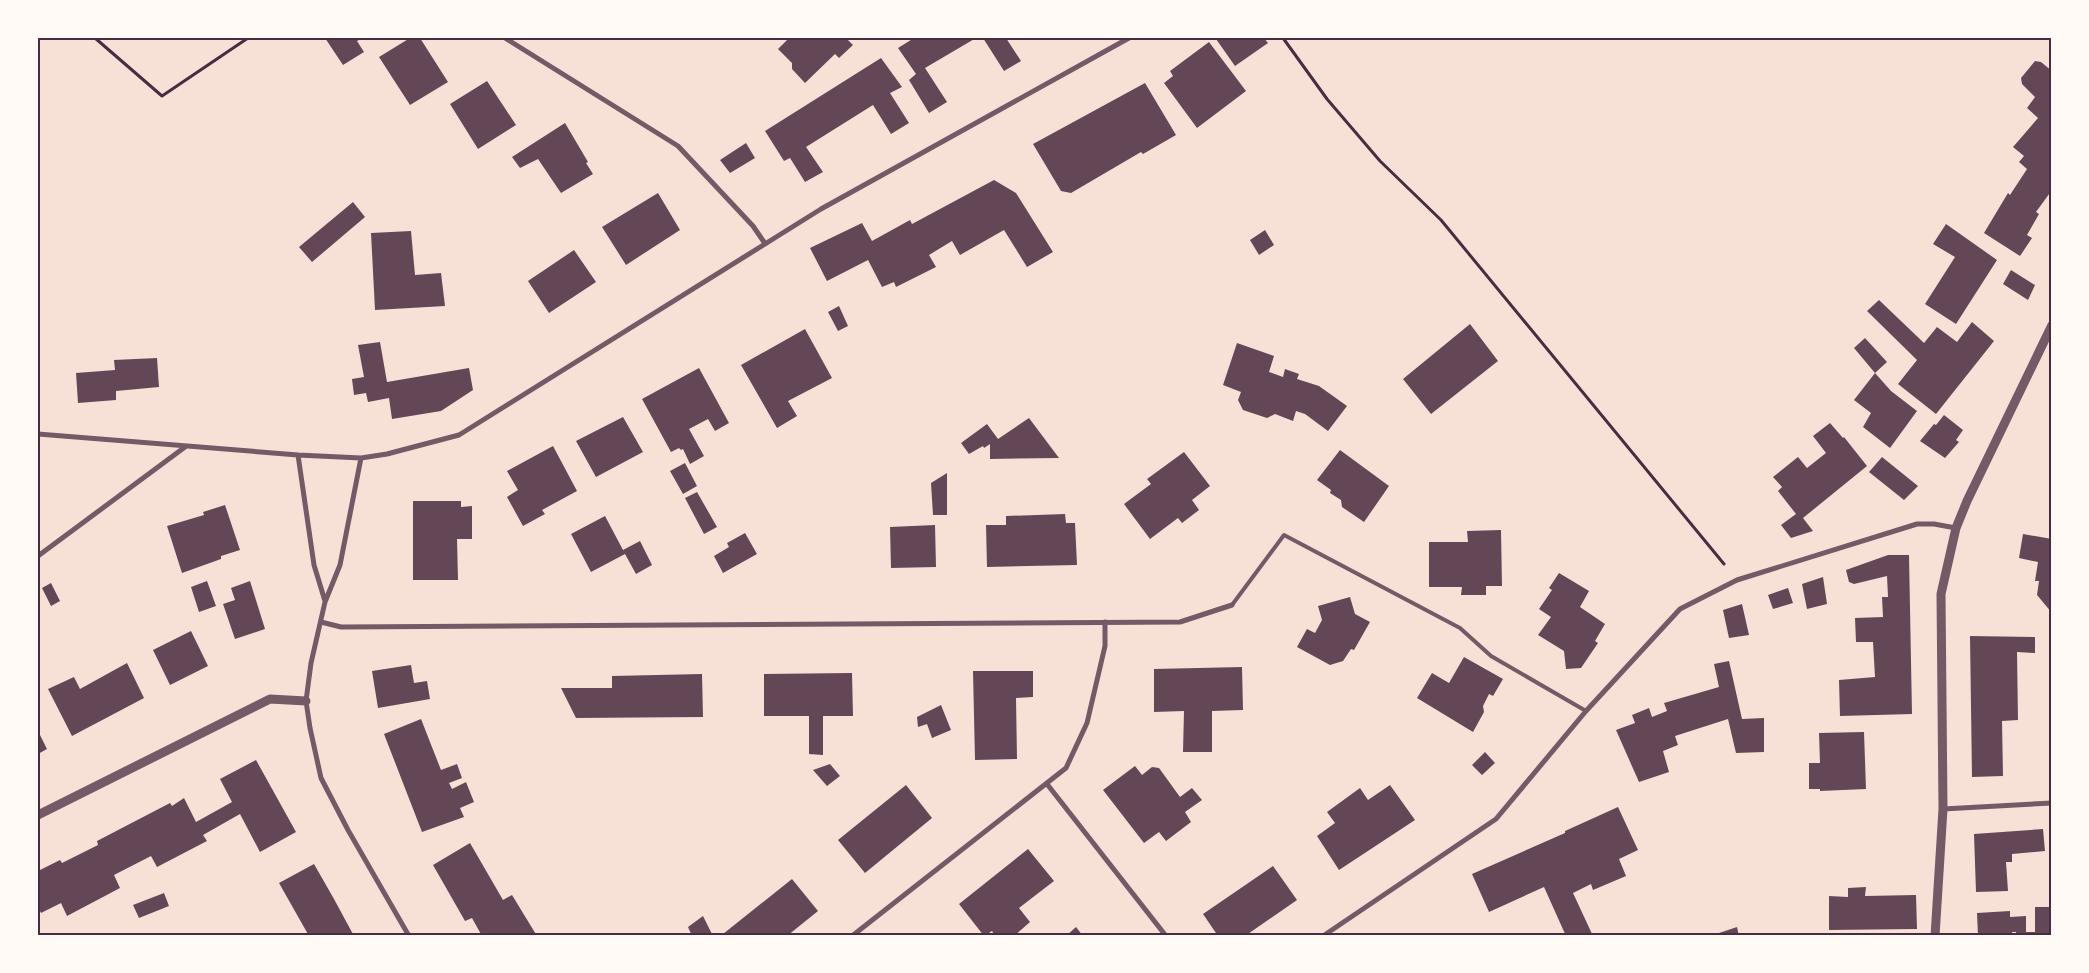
<svg xmlns="http://www.w3.org/2000/svg" width="2089" height="973" font-family="Karla,sans-serif">
<style>
.building{fill:#644757}
.lines{fill:none;stroke-linecap:round;stroke-linejoin:round}
.path{stroke:#4a2c40;stroke-width:3}
.service{stroke:#755966;stroke-width:4}
.minor{stroke:#755966;stroke-width:5}
.tertiary{stroke:#755966;stroke-width:9}
.neatline{fill:none;stroke:#4a2c40;stroke-width:2}
</style>
<rect width="100%" height="100%" fill="#f7e1d7"/>
<path class="building" d="M 325,38 L 363,38 L 357,41 L 364,52 L 343,65 Z
M 410,38 L 420,38 L 448,82 L 410,105 L 379,57 Z
M 789,38 L 846,38 L 853,45 L 839,58 L 835,54 L 805,83 L 792,69 L 792,63 L 778,49 Z
M 914,38 L 976,38 L 925,68 L 947,102 L 929,113 L 909,80 L 916,74 L 898,48 Z
M 983,38 L 1006,38 L 1021,61 L 1004,71 Z
M 1218,38 L 1264,38 L 1268,43 L 1235,66 L 1216,39 Z
M 1209,42 L 1246,91 L 1197,128 L 1164,83 L 1173,76 L 1170,71 Z
M 881,58 L 902,87 L 890,93 L 909,123 L 891,134 L 873,105 L 806,147 L 823,172 L 805,182 L 790,158 L 784,161 L 765,131 Z
M 2035,61 L 2041,62 L 2052,71 L 2052,190 L 2036,212 L 2039,214 L 2027,235 L 2032,238 L 2020,256 L 1984,233 L 2008,193 L 2010,195 L 2027,169 L 2019,162 L 2024,156 L 2013,147 L 2038,118 L 2027,108 L 2035,97 L 2022,84 L 2021,78 Z
M 487,81 L 516,125 L 478,149 L 450,104 Z
M 1145,83 L 1176,135 L 1143,154 L 1141,152 L 1071,193 L 1061,191 L 1033,144 Z
M 565,123 L 588,162 L 586,163 L 593,174 L 561,193 L 538,159 L 520,168 L 512,157 Z
M 746,143 L 755,158 L 730,173 L 720,160 Z
M 994,180 L 1016,193 L 1053,252 L 1027,267 L 1004,230 L 960,255 L 952,241 L 929,255 L 936,267 L 896,287 L 894,282 L 882,287 L 868,260 L 827,281 L 810,248 L 862,223 L 872,241 L 910,220 L 912,224 Z
M 658,193 L 680,230 L 626,265 L 602,227 Z
M 353,202 L 365,217 L 312,262 L 299,247 Z
M 1946,224 L 1997,260 L 1956,324 L 1925,304 L 1955,257 L 1933,244 Z
M 1265,230 L 1274,245 L 1259,255 L 1250,240 Z
M 411,231 L 415,275 L 441,273 L 445,306 L 375,310 L 371,233 Z
M 574,250 L 596,282 L 549,313 L 528,281 Z
M 2011,270 L 2035,285 L 2028,300 L 2003,284 Z
M 1879,300 L 1924,343 L 1937,327 L 1957,342 L 1972,322 L 1994,341 L 1936,414 L 1898,384 L 1917,360 L 1867,311 Z
M 839,306 L 848,326 L 838,331 L 828,312 Z
M 1470,324 L 1498,361 L 1431,414 L 1403,379 Z
M 805,329 L 832,378 L 788,401 L 797,416 L 777,428 L 741,365 Z
M 1865,338 L 1887,362 L 1875,373 L 1854,348 Z
M 380,342 L 387,382 L 469,368 L 473,390 L 441,411 L 392,419 L 389,398 L 368,402 L 366,393 L 354,395 L 352,379 L 364,377 L 358,345 Z
M 1237,343 L 1274,356 L 1269,372 L 1283,377 L 1285,369 L 1299,374 L 1297,379 L 1319,386 L 1347,406 L 1328,431 L 1305,414 L 1296,411 L 1293,421 L 1275,414 L 1267,418 L 1243,410 L 1238,400 L 1241,392 L 1223,385 Z
M 157,358 L 159,387 L 116,391 L 116,400 L 78,403 L 76,373 L 115,370 L 114,360 Z
M 699,368 L 729,423 L 715,431 L 708,419 L 689,429 L 704,456 L 690,464 L 683,449 L 681,450 L 679,448 L 671,452 L 642,399 Z
M 1875,373 L 1891,391 L 1917,411 L 1890,448 L 1863,427 L 1871,413 L 1854,400 Z
M 1944,415 L 1963,430 L 1956,440 L 1959,442 L 1945,458 L 1920,441 L 1934,424 L 1936,425 Z
M 623,417 L 643,452 L 596,477 L 576,441 Z
M 1029,418 L 1059,458 L 990,459 L 990,444 L 984,448 L 983,446 L 969,454 L 961,443 L 987,424 L 998,439 Z
M 1830,423 L 1843,438 L 1844,437 L 1867,466 L 1803,518 L 1813,531 L 1791,538 L 1781,525 L 1796,514 L 1778,491 L 1782,487 L 1773,477 L 1798,457 L 1807,468 L 1826,453 L 1813,436 Z
M 553,446 L 577,491 L 542,510 L 545,514 L 523,526 L 507,497 L 518,490 L 507,471 Z
M 1340,450 L 1389,486 L 1364,522 L 1342,507 L 1341,500 L 1330,493 L 1331,490 L 1317,480 Z
M 1184,452 L 1210,486 L 1192,500 L 1199,510 L 1182,523 L 1178,518 L 1150,539 L 1124,504 L 1151,484 L 1147,479 Z
M 1882,457 L 1918,486 L 1904,500 L 1869,472 Z
M 685,463 L 697,486 L 683,494 L 670,471 Z
M 947,473 L 947,515 L 933,515 L 931,483 Z
M 697,492 L 717,527 L 704,534 L 685,498 Z
M 413,501 L 461,501 L 461,507 L 472,506 L 472,539 L 457,539 L 458,580 L 413,580 Z
M 225,505 L 240,550 L 221,556 L 221,559 L 182,573 L 167,526 L 204,515 L 203,512 Z
M 1065,514 L 1066,523 L 1075,523 L 1077,565 L 987,567 L 986,525 L 1006,525 L 1006,516 Z
M 605,516 L 623,550 L 640,541 L 652,565 L 636,574 L 625,554 L 591,572 L 571,534 Z
M 935,525 L 936,567 L 891,568 L 890,527 Z
M 1501,530 L 1502,586 L 1486,586 L 1486,595 L 1461,595 L 1462,587 L 1429,587 L 1429,542 L 1468,542 L 1467,531 Z
M 745,533 L 757,554 L 723,573 L 714,556 L 729,547 L 727,543 Z
M 2023,534 L 2052,539 L 2052,613 L 2037,595 L 2039,581 L 2035,581 L 2038,562 L 2019,558 Z
M 1888,555 L 1909,555 L 1912,714 L 1840,716 L 1839,680 L 1875,677 L 1873,642 L 1856,642 L 1855,618 L 1883,617 L 1882,597 L 1888,597 L 1887,576 L 1854,584 L 1849,582 L 1846,570 Z
M 1559,573 L 1589,591 L 1580,607 L 1605,624 L 1595,641 L 1598,643 L 1581,668 L 1566,669 L 1564,651 L 1538,635 L 1551,617 L 1539,609 L 1552,590 L 1549,588 Z
M 1823,577 L 1827,604 L 1807,609 L 1802,584 Z
M 207,581 L 216,606 L 199,612 L 191,587 Z
M 250,581 L 265,629 L 235,639 L 223,604 L 235,600 L 231,588 Z
M 51,583 L 60,601 L 51,606 L 42,588 Z
M 1788,588 L 1793,603 L 1773,609 L 1768,595 Z
M 1350,597 L 1355,614 L 1370,622 L 1354,650 L 1351,649 L 1343,661 L 1330,665 L 1297,647 L 1307,629 L 1315,633 L 1322,620 L 1318,606 Z
M 1742,604 L 1749,635 L 1729,638 L 1723,610 Z
M 191,631 L 208,666 L 170,685 L 153,650 Z
M 1970,636 L 2035,637 L 2035,653 L 2017,652 L 2018,720 L 2002,721 L 2003,776 L 1972,777 Z
M 1464,657 L 1503,679 L 1493,696 L 1489,694 L 1483,706 L 1484,712 L 1473,732 L 1417,698 L 1432,673 L 1449,683 Z
M 1729,661 L 1742,719 L 1764,718 L 1764,752 L 1736,753 L 1728,719 L 1675,736 L 1678,745 L 1663,751 L 1669,772 L 1639,782 L 1616,730 L 1635,723 L 1632,715 L 1649,708 L 1652,717 L 1667,711 L 1664,703 L 1719,687 L 1714,664 Z
M 127,663 L 144,698 L 72,736 L 48,689 L 74,677 L 80,689 Z
M 411,665 L 414,683 L 427,681 L 430,699 L 378,708 L 372,671 Z
M 1242,667 L 1243,710 L 1212,711 L 1212,752 L 1183,752 L 1184,711 L 1154,712 L 1154,669 Z
M 973,671 L 1033,671 L 1033,697 L 1016,698 L 1017,759 L 975,760 Z
M 852,673 L 853,716 L 823,716 L 823,755 L 809,754 L 809,716 L 764,716 L 764,674 Z
M 702,674 L 703,717 L 576,718 L 561,688 L 612,688 L 612,676 Z
M 941,705 L 951,730 L 932,738 L 927,724 L 918,727 L 917,717 Z
M 421,719 L 441,770 L 457,764 L 462,778 L 449,783 L 452,789 L 466,782 L 474,802 L 460,808 L 464,817 L 422,832 L 384,734 Z
M 38,731 L 47,749 L 38,754 Z
M 1864,732 L 1866,789 L 1820,791 L 1820,789 L 1809,789 L 1809,763 L 1820,763 L 1819,733 Z
M 1485,752 L 1495,763 L 1482,775 L 1472,765 Z
M 256,760 L 296,832 L 260,852 L 240,814 L 203,835 L 207,841 L 157,867 L 151,856 L 114,875 L 120,888 L 67,916 L 61,903 L 41,913 L 38,907 L 38,871 L 60,860 L 62,863 L 98,845 L 97,841 L 170,803 L 172,806 L 184,798 L 196,822 L 232,802 L 220,779 Z
M 830,764 L 840,776 L 827,786 L 813,770 Z
M 1135,766 L 1142,775 L 1152,767 L 1159,768 L 1180,797 L 1192,788 L 1202,800 L 1185,812 L 1191,822 L 1166,841 L 1159,832 L 1144,843 L 1103,790 Z
M 906,785 L 932,818 L 865,873 L 838,840 Z
M 1390,785 L 1415,820 L 1339,870 L 1317,836 L 1335,823 L 1327,812 L 1360,788 L 1368,800 Z
M 1618,807 L 1638,850 L 1619,859 L 1626,876 L 1593,890 L 1591,884 L 1573,893 L 1593,936 L 1566,936 L 1544,887 L 1489,912 L 1472,874 L 1565,833 L 1565,831 Z
M 2043,829 L 2045,851 L 2012,854 L 2012,862 L 2006,862 L 2008,891 L 1976,892 L 1974,834 Z
M 470,843 L 503,900 L 512,895 L 537,936 L 482,936 L 472,918 L 465,921 L 433,865 Z
M 1028,849 L 1054,881 L 1019,908 L 1030,922 L 1014,936 L 995,936 L 992,931 L 984,936 L 959,904 Z
M 314,864 L 334,899 L 354,936 L 309,936 L 279,883 Z
M 1273,866 L 1297,900 L 1245,936 L 1218,936 L 1203,914 Z
M 792,879 L 818,911 L 787,936 L 724,936 L 723,934 Z
M 1866,887 L 1865,896 L 1916,895 L 1917,929 L 1829,930 L 1829,896 L 1848,897 L 1848,888 Z
M 164,893 L 169,906 L 139,918 L 133,905 Z
M 2035,907 L 2052,907 L 2052,936 L 2016,936 L 2016,932 L 2012,932 L 2013,936 L 1978,936 L 1977,913 L 2010,911 L 2010,917 L 2026,916 L 2026,932 L 2035,932 Z
M 703,916 L 713,936 L 692,936 L 688,927 Z
M 1076,927 L 1083,936 L 1066,936 Z
M 1737,927 L 1739,936 L 1713,936 L 1713,935 Z"/>
<g class="lines">
<path class="path" d="M 95,38 L 162,96 L 248,38
M 1283,38 L 1327,99 L 1380,161 L 1441,220 L 1724,564"/>
<path class="service" d="M 1232,605 L 1284,535 L 1460,628 L 1491,656 L 1586,711"/>
<path class="minor" d="M 505,38 L 678,146 L 753,226 L 764,242
M 38,434 L 298,455 L 361,458 L 387,454 L 459,435 L 821,209 L 1129,38
M 298,455 L 314,565 L 325,601
M 361,458 L 340,565 L 325,602 L 311,663 L 306,701 L 310,728 L 321,778 L 348,830 L 409,936
M 38,556 L 185,447
M 321,622 L 341,627 L 1180,622 L 1232,605
M 1047,784 L 1166,936
M 1943,809 L 2052,803
M 852,936 L 1066,768 L 1087,723 L 1105,646 L 1105,622
M 1323,936 L 1496,819 L 1586,711 L 1680,609 L 1737,580 L 1917,524 L 1934,524 L 1956,528"/>
<path class="tertiary" d="M 38,815 L 270,699 L 306,701
M 1935,936 L 1943,809 L 1941,594 L 1956,528 L 1967,501 L 2052,325"/>
</g>
<rect width="2089" height="973" fill="none" stroke="#fffaf5" stroke-width="78"/>
<rect x="39" y="39" width="2011" height="895" class="neatline"/>
</svg>
